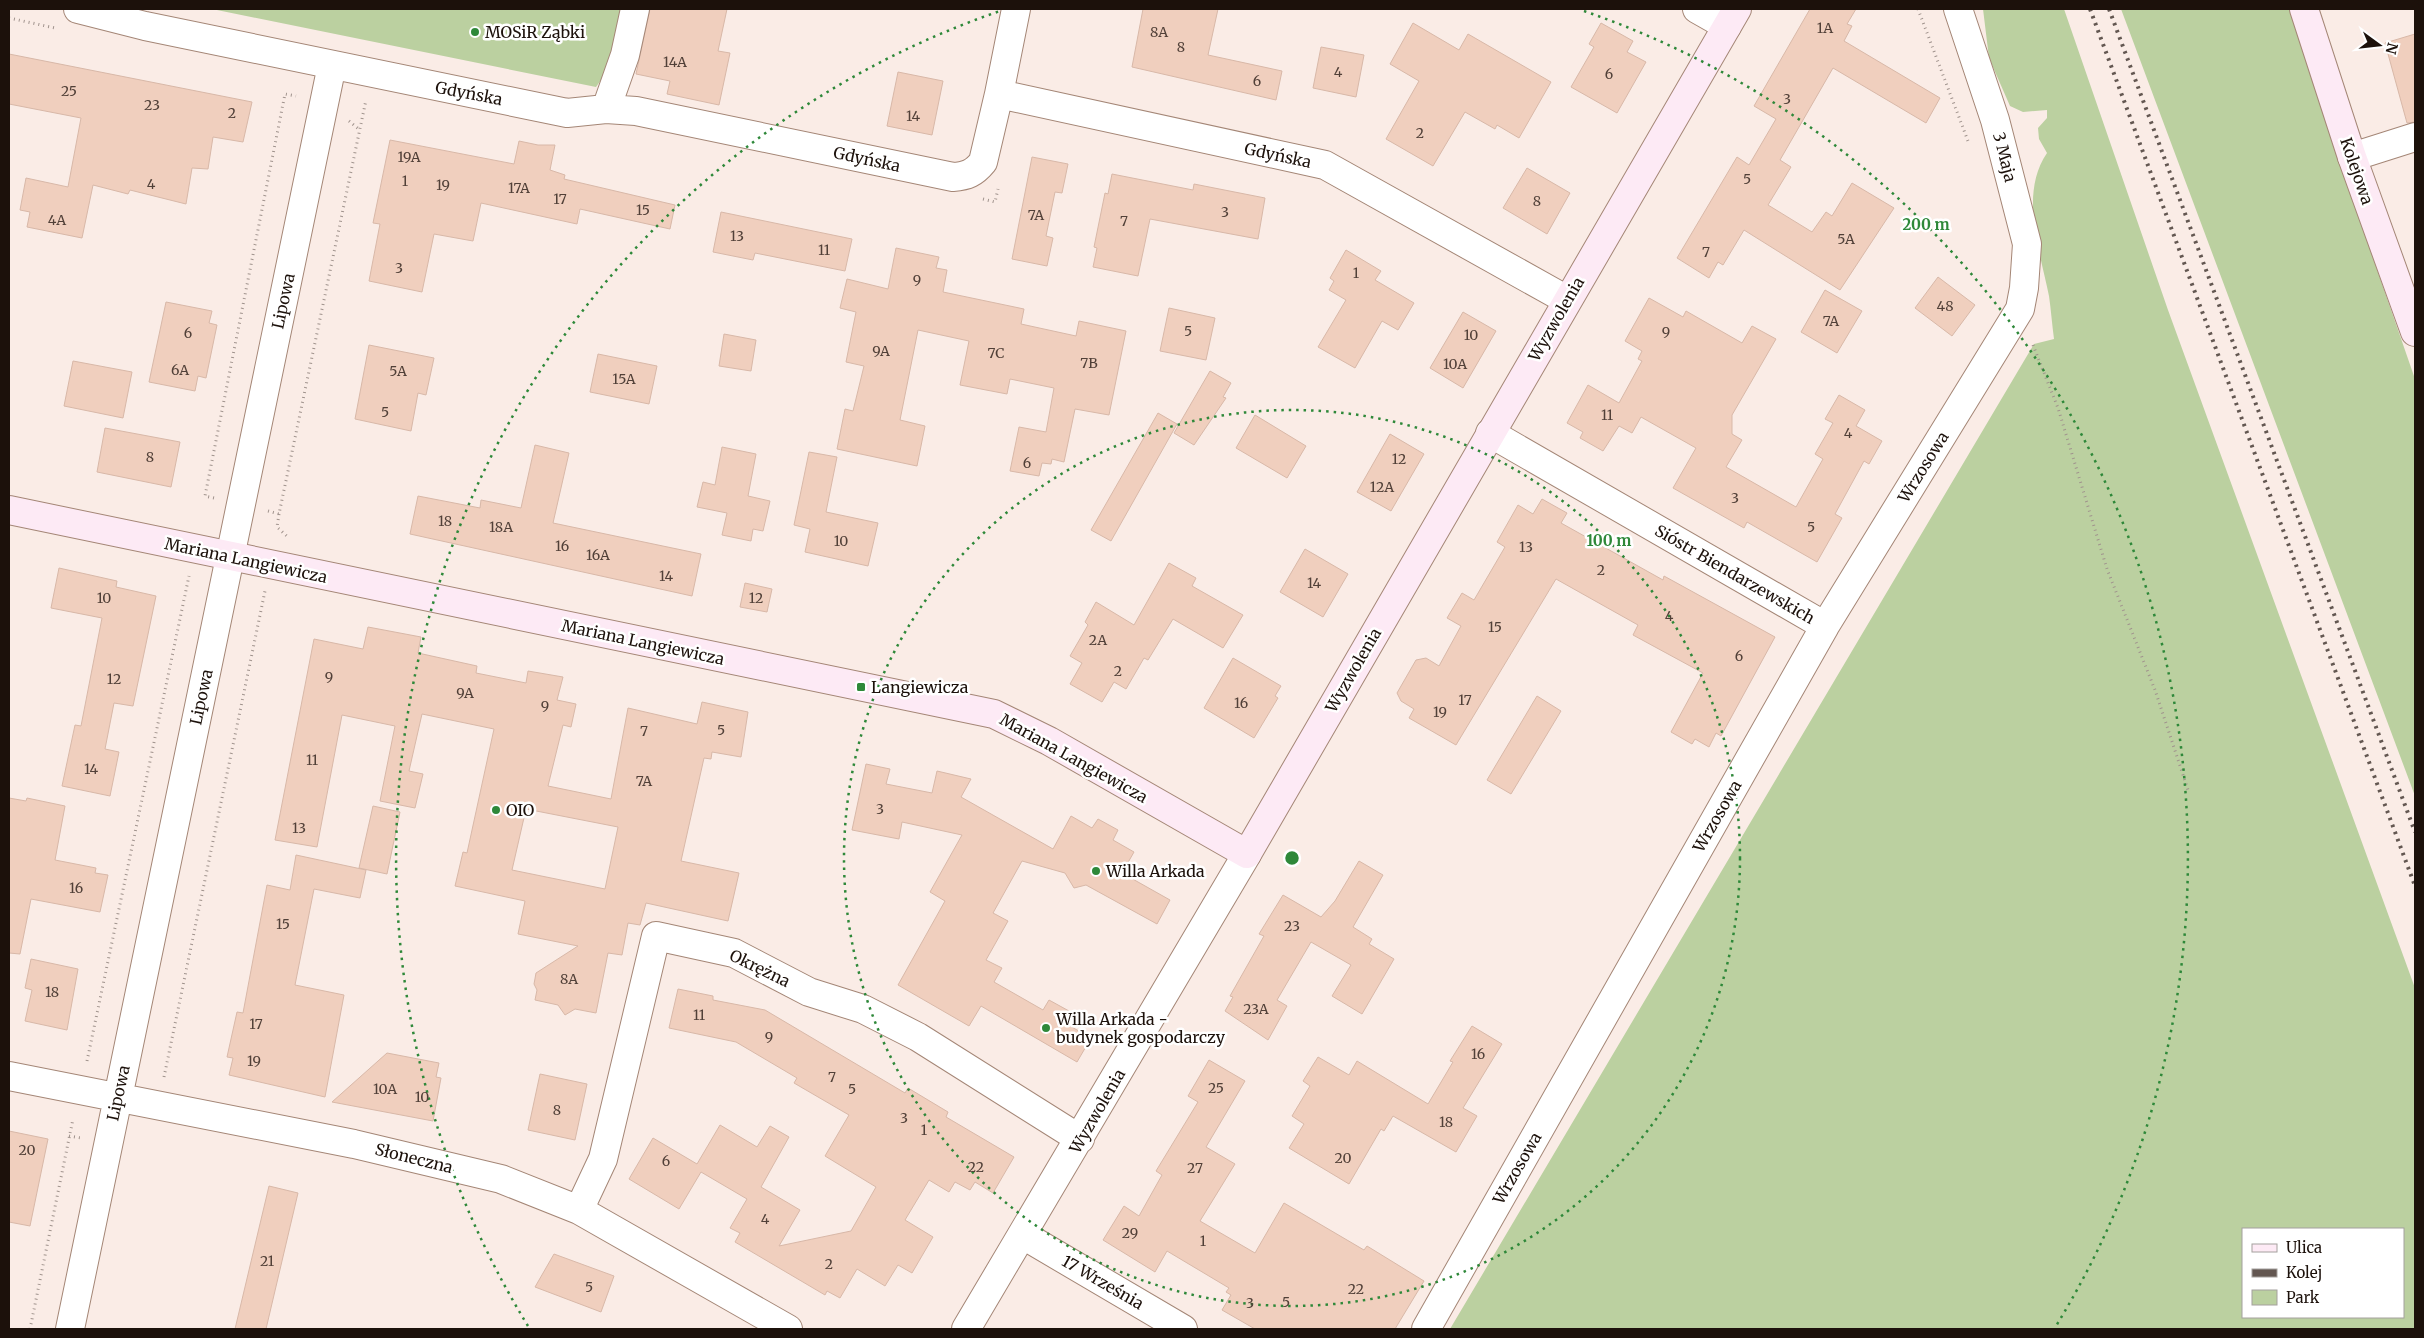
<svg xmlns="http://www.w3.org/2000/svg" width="2424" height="1338" font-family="Merriweather,serif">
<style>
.green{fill:#bbd0a0;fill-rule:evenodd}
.building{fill:#f0cfbe;stroke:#d8b8a8;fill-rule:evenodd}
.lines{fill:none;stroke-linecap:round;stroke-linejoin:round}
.street-casing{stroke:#a48676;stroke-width:30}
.secondary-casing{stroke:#a48676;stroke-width:30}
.path{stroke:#a0938d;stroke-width:3;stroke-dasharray:1 4;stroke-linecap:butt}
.street{stroke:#fff;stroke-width:28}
.secondary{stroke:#fdeaf5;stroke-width:28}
.rail{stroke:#635751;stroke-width:4;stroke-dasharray:2.5 5;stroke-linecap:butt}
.ring{fill:none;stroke:#2e8839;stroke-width:2.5;stroke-dasharray:2.5 5}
.poi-dot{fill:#2e8839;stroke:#fff;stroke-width:2}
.labels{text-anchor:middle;stroke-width:5;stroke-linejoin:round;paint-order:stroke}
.number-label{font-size:14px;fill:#514038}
.poi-label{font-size:16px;fill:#1c110b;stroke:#fff;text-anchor:start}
.street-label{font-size:16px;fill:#1c110b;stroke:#fff}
.centre{fill:#2e8839;stroke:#fff;stroke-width:2.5}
.ring-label{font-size:15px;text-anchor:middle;font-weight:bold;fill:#2e8839;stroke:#fff;stroke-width:5;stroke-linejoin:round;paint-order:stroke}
</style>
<rect width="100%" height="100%" fill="#faece6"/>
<path class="green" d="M 212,9 L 629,9 L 619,55 L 596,87 Z
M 1983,9 L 2064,9 L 2168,310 L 2415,988 L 2415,1329 L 1450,1329 L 2034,344 L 2054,339 C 2052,324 2051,310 2049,296 C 2040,251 2019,194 2047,153 L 2039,139 L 2038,128 L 2047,118 L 2047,110 L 2023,112 L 2010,106 L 1989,58 ZM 2243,1229 L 2403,1229 L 2403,1317 L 2243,1317 Z
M 2121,9 L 2290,9 L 2372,255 L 2415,379 L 2415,796 Z"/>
<path class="building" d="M 650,9 L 727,9 L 718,51 L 730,53 L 719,105 L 667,94 L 670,81 L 636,74 Z
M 1143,9 L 1218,9 L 1208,55 L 1282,71 L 1276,100 L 1132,67 Z
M 1810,9 L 1856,9 L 1847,24 L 1852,26 L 1844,41 L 1940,98 L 1926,123 L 1833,68 L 1780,160 L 1791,167 L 1768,205 L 1812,232 L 1826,212 L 1832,216 L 1852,183 L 1894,208 L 1840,290 L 1744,230 L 1723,265 L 1718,262 L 1709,278 L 1677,258 L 1737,157 L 1749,165 L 1776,119 L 1754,106 Z
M 1413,23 L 1459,50 L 1468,34 L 1551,82 L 1519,138 L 1497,125 L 1495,129 L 1465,112 L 1433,166 L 1386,139 L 1419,81 L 1390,64 Z
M 1601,23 L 1633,41 L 1627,52 L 1646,62 L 1617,113 L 1571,87 L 1594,47 L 1589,44 Z
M 2415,34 L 2415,122 L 2407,123 L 2385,43 Z
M 1321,47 L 1364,55 L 1356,97 L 1313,88 Z
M 9,54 L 252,102 L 243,142 L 213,137 L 208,169 L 192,168 L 186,204 L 130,190 L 128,194 L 93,185 L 82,238 L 27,227 L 30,212 L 20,210 L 26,178 L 68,187 L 81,118 L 9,104 Z
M 898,72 L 943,81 L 932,135 L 887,126 Z
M 390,140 L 514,164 L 519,141 L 538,145 L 555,145 L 550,170 L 565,175 L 564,179 L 675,205 L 670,229 L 580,209 L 577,224 L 481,203 L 473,241 L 434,234 L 422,292 L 369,281 L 380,224 L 373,223 Z
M 1032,157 L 1068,164 L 1062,193 L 1055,192 L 1046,236 L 1053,238 L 1047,266 L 1012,259 Z
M 1527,168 L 1570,193 L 1547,234 L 1503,208 Z
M 1112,174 L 1193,190 L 1194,184 L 1265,198 L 1258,239 L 1150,219 L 1138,276 L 1093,267 L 1097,248 L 1094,247 L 1105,193 L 1108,194 Z
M 721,212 L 852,239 L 845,271 L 755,253 L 753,260 L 713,252 Z
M 896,248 L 939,257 L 936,268 L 947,270 L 943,292 L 1024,309 L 1021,324 L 1076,336 L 1079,321 L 1126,331 L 1109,415 L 1075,409 L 1064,462 L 1052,459 L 1051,464 L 1042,463 L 1039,476 L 1010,471 L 1019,427 L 1046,432 L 1054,388 L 1010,379 L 1007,394 L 960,385 L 969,341 L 918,330 L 900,420 L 925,426 L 917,466 L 837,449 L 845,409 L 853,411 L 864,366 L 846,362 L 856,312 L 840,308 L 847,279 L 888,289 Z
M 1346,250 L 1381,271 L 1375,280 L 1414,303 L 1398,330 L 1382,321 L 1355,368 L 1318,347 L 1346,300 L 1329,290 L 1334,281 L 1330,278 Z
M 1938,277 L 1975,305 L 1952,336 L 1915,308 Z
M 1825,290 L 1862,311 L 1837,353 L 1801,332 Z
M 1649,298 L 1683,317 L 1686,311 L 1742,343 L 1752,326 L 1776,339 L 1732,415 L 1732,434 L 1742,440 L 1726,467 L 1796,507 L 1823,459 L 1815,454 L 1833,423 L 1825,419 L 1839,395 L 1865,410 L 1856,426 L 1882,441 L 1869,464 L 1864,461 L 1835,514 L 1842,518 L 1817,562 L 1747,522 L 1744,528 L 1673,488 L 1696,448 L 1641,417 L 1632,433 L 1619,426 L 1603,451 L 1580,438 L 1583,432 L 1567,423 L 1588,385 L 1619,403 L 1642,361 L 1638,359 L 1642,351 L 1625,341 Z
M 166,302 L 212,311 L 209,323 L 217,325 L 206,378 L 198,376 L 195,391 L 149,382 Z
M 1169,308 L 1215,318 L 1206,360 L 1160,351 Z
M 1463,312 L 1496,331 L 1463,388 L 1430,368 Z
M 724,334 L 756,340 L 751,371 L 719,366 Z
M 369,345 L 434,358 L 426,395 L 418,393 L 411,431 L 355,419 Z
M 598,354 L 657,366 L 649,404 L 590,392 Z
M 73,361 L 132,372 L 123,418 L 64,406 Z
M 1210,371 L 1231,383 L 1223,397 L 1226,398 L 1194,445 L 1174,433 Z
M 1158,413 L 1177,424 L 1111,541 L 1091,530 Z
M 1255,415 L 1306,446 L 1287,478 L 1236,448 Z
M 105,428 L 180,442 L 171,487 L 97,472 Z
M 1390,434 L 1424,454 L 1391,511 L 1357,492 Z
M 535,445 L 569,453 L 553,523 L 701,554 L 692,596 L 410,534 L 418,496 L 480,508 L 481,500 L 521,508 Z
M 722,447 L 756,454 L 748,496 L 770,501 L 763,531 L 753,529 L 751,541 L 722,535 L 727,513 L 697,507 L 703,482 L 715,485 Z
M 809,452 L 837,457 L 826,512 L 878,523 L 868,566 L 805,552 L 810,529 L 794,525 Z
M 1542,499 L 1567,513 L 1561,523 L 1663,580 L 1664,576 L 1775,637 L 1721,736 L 1716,733 L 1709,747 L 1695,739 L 1692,744 L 1671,732 L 1703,673 L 1633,635 L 1638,625 L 1556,579 L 1456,745 L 1409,718 L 1414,709 L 1401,701 L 1397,693 L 1416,660 L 1426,658 L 1439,666 L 1461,626 L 1447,618 L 1462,593 L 1474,600 L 1505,547 L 1497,542 L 1518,505 L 1533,514 Z
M 1305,549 L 1348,574 L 1323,617 L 1280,592 Z
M 1169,563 L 1196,578 L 1192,586 L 1243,615 L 1223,648 L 1173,619 L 1148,660 L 1144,658 L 1126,689 L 1114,682 L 1102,702 L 1070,684 L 1082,663 L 1070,656 L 1088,625 L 1085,622 L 1096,602 L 1134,625 Z
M 59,568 L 117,581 L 116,587 L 156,596 L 133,706 L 114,703 L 105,749 L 119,752 L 110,796 L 62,786 L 75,725 L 81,726 L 102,618 L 51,608 Z
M 745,583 L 772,589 L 767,612 L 740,607 Z
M 368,627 L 421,637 L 418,653 L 477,666 L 476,673 L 526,683 L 528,671 L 563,677 L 557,700 L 576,704 L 571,727 L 563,725 L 548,786 L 611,799 L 628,708 L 697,724 L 702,702 L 748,712 L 741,757 L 712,752 L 711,759 L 704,758 L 681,861 L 739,873 L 728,921 L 646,903 L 640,925 L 628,923 L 622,955 L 608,953 L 596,1013 L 575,1009 L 565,1015 L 558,1005 L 535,1000 L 537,990 L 534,984 L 536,973 L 578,946 L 518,934 L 525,901 L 455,886 L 463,852 L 467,853 L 494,729 L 422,714 L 409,771 L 423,774 L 415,808 L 380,801 L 395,726 L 342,715 L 317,847 L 275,840 L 314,639 L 363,649 ZM 526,809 L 618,827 L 605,889 L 512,870 Z
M 1233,658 L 1281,686 L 1275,696 L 1278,698 L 1254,738 L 1204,708 Z
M 1537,696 L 1561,711 L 1511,794 L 1487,780 Z
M 866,764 L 890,769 L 886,784 L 932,793 L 937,771 L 971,779 L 961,797 L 1053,849 L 1071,816 L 1092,828 L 1098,819 L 1118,830 L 1113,840 L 1134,852 L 1122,873 L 1170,900 L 1157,924 L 1086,885 L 1074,888 L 1065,873 L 1022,861 L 993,913 L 1008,921 L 986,960 L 1002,968 L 994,982 L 1043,1010 L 1049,1000 L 1069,1011 L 1063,1022 L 1091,1038 L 1077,1062 L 981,1006 L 969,1026 L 898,985 L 945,901 L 930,892 L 962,835 L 902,822 L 899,839 L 852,830 Z
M 9,798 L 26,801 L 27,798 L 65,806 L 55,860 L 96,868 L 95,873 L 108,875 L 100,912 L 31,899 L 20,954 L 9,953 Z
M 373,806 L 400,812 L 387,874 L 359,868 Z
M 296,855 L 366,870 L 360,898 L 314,889 L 295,985 L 344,995 L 325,1097 L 229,1075 L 233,1058 L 227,1057 L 237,1012 L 243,1013 L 267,885 L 290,890 Z
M 1359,861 L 1383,875 L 1353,927 L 1372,939 L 1369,944 L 1394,959 L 1362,1014 L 1332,996 L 1351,965 L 1311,942 L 1277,1000 L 1287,1006 L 1268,1040 L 1225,1011 L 1233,997 L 1230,996 L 1264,936 L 1259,934 L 1283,895 L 1321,917 L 1335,901 Z
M 31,959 L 78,969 L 67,1030 L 25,1021 L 32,990 L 25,988 Z
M 678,989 L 713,996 L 713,1000 L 765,1010 L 905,1093 L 908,1088 L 948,1112 L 946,1117 L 1014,1157 L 993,1193 L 975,1182 L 970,1190 L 955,1182 L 949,1192 L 929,1180 L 905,1220 L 933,1237 L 912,1273 L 898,1265 L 885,1286 L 857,1269 L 840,1298 L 827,1291 L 825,1295 L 735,1242 L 740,1233 L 730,1228 L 747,1199 L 701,1172 L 679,1209 L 629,1179 L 653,1138 L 697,1164 L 720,1125 L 757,1147 L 770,1126 L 789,1137 L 761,1187 L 800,1210 L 779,1246 L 851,1231 L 876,1187 L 825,1156 L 849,1115 L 794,1083 L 797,1078 L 736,1042 L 669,1028 Z
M 1472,1026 L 1502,1044 L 1463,1108 L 1477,1116 L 1456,1152 L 1393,1116 L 1384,1131 L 1381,1129 L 1349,1184 L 1289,1148 L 1304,1124 L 1292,1116 L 1310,1086 L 1303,1081 L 1318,1057 L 1349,1075 L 1357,1061 L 1428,1104 L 1453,1062 L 1450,1061 Z
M 387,1053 L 439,1063 L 436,1077 L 441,1078 L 433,1121 L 332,1102 Z
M 1209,1060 L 1245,1081 L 1206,1147 L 1235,1164 L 1200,1221 L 1255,1253 L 1284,1203 L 1364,1250 L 1367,1246 L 1424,1281 L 1395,1329 L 1255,1329 L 1222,1310 L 1231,1295 L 1226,1292 L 1229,1288 L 1167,1251 L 1155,1272 L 1103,1240 L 1124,1206 L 1139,1216 L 1162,1175 L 1156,1171 L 1198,1102 L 1188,1096 Z
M 540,1074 L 587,1084 L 575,1140 L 528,1130 Z
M 9,1131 L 48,1139 L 30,1226 L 9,1222 Z
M 269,1186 L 298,1193 L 266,1329 L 235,1329 Z
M 554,1254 L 614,1276 L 601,1312 L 535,1287 Z"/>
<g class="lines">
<g class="street-casing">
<path id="street" d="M 78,9 L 145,26 L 567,113 L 606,109 L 636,111 L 953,177 C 967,176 974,173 983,162 L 999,94 L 1325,165 L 1567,300
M 1697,9 L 1727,26
M 999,94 L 1016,9
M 606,109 L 625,55 L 635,9
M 2352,157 L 2415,137
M 1490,433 L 1825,626
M 9,1076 L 354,1144 L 501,1179 L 579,1210 L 788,1329
M 579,1210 L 603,1159 L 656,936 L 734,953 L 809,992 L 863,1009 L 918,1037 L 1080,1139
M 1023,1235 L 1183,1329
M 70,1329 L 332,65
M 966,1329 L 1247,854
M 1426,1329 L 1825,626 L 2020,309 L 2024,288 L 2027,244 L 1995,120 L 1958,9"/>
</g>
<g class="secondary-casing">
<path id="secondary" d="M 2304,9 L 2352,157 L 2415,332
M 9,510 L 994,714 L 1049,741 L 1247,854 L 1737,9"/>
</g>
<path class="path" d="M 1918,9 L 1968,141
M 9,18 L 55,28
M 349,121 L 360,130
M 983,199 L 995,202 L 998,189
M 2033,345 L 2058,408 L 2107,569 L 2155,690 L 2188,790
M 214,498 L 205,496 L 285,94 L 296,96
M 268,511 L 279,514 L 366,100
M 279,514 L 277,527 L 289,538
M 87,1061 L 189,576
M 164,1077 L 265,591
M 69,1136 L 81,1138
M 30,1329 L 73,1119"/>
<use href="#street" class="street"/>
<use href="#secondary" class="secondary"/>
<path class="rail" d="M 2090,9 L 2415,886
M 2109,9 L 2415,832"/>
</g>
<g class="ring">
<circle cx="1292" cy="858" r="448"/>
<path d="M528 1326A896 896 0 0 1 1000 11M1584 11A896 896 0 0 1 2056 1326"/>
</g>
<g class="poi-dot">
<circle cx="475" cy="32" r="5"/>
<rect x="856" y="682" width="10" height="10" rx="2.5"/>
<circle cx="496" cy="810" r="5"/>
<circle cx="1096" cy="871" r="5"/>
<circle cx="1046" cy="1028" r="5"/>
</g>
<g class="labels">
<g class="number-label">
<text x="1825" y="33">1A</text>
<text x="1159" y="37">8A</text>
<text x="1181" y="52">8</text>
<text x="675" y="67">14A</text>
<text x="1338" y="77">4</text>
<text x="1609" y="79">6</text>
<text x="1257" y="86">6</text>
<text x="69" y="96">25</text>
<text x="1787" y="104">3</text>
<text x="152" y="110">23</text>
<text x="232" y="118">2</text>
<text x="913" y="121">14</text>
<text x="1420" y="138">2</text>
<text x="409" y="162">19A</text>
<text x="1747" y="184">5</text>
<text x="405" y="186">1</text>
<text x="151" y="189">4</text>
<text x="443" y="190">19</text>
<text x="519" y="193">17A</text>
<text x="560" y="204">17</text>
<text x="1537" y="206">8</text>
<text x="643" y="215">15</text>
<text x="1225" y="217">3</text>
<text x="1036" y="220">7A</text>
<text x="57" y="225">4A</text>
<text x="1124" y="226">7</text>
<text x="737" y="241">13</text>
<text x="1846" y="244">5A</text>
<text x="824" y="255">11</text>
<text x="1706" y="257">7</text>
<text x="399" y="273">3</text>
<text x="1356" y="278">1</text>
<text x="917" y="285">9</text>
<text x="1945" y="311">48</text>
<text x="1831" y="326">7A</text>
<text x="1188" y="336">5</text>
<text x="1666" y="337">9</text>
<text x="188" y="338">6</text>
<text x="1471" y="340">10</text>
<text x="881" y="356">9A</text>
<text x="996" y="358">7C</text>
<text x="1089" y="368">7B</text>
<text x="1455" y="369">10A</text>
<text x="180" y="375">6A</text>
<text x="398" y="376">5A</text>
<text x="624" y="384">15A</text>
<text x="385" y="417">5</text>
<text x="1607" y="420">11</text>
<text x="1848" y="438">4</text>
<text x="150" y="462">8</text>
<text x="1399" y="464">12</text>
<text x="1027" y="468">6</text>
<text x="1382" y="492">12A</text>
<text x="1735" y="503">3</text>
<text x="445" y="526">18</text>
<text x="501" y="532">18A</text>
<text x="1811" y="532">5</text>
<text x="841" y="546">10</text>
<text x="562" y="551">16</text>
<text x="1526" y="552">13</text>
<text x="598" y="560">16A</text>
<text x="1601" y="575">2</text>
<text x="666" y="581">14</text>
<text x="1314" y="588">14</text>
<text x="104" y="603">10</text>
<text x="756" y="603">12</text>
<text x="1669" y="621">4</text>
<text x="1495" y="632">15</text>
<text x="1098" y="645">2A</text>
<text x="1739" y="661">6</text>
<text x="1118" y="676">2</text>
<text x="329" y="682">9</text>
<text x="114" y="684">12</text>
<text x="465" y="698">9A</text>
<text x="1465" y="705">17</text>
<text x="1241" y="708">16</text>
<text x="545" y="711">9</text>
<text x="1440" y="717">19</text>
<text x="721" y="735">5</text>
<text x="644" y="736">7</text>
<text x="312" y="765">11</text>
<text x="91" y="774">14</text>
<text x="644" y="786">7A</text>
<text x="880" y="814">3</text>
<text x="299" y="833">13</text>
<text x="76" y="893">16</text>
<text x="283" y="929">15</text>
<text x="1292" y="931">23</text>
<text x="569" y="984">8A</text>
<text x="52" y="997">18</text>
<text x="1256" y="1014">23A</text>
<text x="699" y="1020">11</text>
<text x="256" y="1029">17</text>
<text x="769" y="1042">9</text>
<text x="1478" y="1059">16</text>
<text x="254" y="1066">19</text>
<text x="832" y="1082">7</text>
<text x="1216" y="1093">25</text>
<text x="385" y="1094">10A</text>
<text x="852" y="1094">5</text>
<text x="422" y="1102">10</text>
<text x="557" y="1115">8</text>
<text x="904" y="1123">3</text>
<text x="1446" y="1127">18</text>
<text x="924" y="1135">1</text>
<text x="27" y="1155">20</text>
<text x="1343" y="1163">20</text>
<text x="666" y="1166">6</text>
<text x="976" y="1172">22</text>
<text x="1195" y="1173">27</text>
<text x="765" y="1224">4</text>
<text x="1130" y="1238">29</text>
<text x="1203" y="1246">1</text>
<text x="267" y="1266">21</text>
<text x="829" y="1269">2</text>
<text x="589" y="1292">5</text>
<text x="1356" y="1294">22</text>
<text x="1286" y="1307">5</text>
<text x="1250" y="1308">3</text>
</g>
<g class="poi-label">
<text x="485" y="38">MOSiR Ząbki</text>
<text x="871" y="693">Langiewicza</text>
<text x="506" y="816">OIO</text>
<text x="1106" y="877">Willa Arkada</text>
<text x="1056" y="1025">Willa Arkada -<tspan x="1056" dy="18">budynek gospodarczy</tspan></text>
</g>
<g class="street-label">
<text transform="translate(469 93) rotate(11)" y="6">Gdyńska</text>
<text transform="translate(1278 155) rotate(12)" y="6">Gdyńska</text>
<text transform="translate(2005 157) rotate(76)" y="6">3 Maja</text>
<text transform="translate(867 159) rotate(12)" y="6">Gdyńska</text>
<text transform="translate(2357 171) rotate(71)" y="6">Kolejowa</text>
<text transform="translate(283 301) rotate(-78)" y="6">Lipowa</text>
<text transform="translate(1556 319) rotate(-60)" y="6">Wyzwolenia</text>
<text transform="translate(1923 467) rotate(-58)" y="6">Wrzosowa</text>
<text transform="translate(246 560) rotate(12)" y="6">Mariana Langiewicza</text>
<text transform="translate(1735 574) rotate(30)" y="6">Sióstr Biendarzewskich</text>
<text transform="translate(643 642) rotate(12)" y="6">Mariana Langiewicza</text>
<text transform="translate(1353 670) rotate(-60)" y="6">Wyzwolenia</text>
<text transform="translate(201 697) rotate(-78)" y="6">Lipowa</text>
<text transform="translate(1074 758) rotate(29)" y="6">Mariana Langiewicza</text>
<text transform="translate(1717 816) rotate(-60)" y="6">Wrzosowa</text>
<text transform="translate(760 968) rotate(26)" y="6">Okrężna</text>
<text transform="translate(118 1093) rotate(-78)" y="6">Lipowa</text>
<text transform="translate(1097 1111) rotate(-60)" y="6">Wyzwolenia</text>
<text transform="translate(414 1158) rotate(14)" y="6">Słoneczna</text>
<text transform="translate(1517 1168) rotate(-60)" y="6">Wrzosowa</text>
<text transform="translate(1103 1282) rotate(30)" y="6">17 Września</text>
</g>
</g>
<circle cx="1292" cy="858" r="8" class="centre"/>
<g class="ring-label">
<text x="1926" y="230">200 m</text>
<text x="1609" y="546">100 m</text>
</g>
<rect width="2424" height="1338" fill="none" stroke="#1c110b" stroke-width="20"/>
<rect x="2242" y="1228" width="162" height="90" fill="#ffffff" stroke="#a4a09d"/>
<rect x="2252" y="1244" width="25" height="8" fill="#fdeaf5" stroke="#a4a09d"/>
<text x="2286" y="1253" font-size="15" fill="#1c110b">Ulica</text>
<rect x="2252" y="1269" width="25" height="8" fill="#635751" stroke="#a4a09d"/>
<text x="2286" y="1278" font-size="15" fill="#1c110b">Kolej</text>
<rect x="2252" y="1290" width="25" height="15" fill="#bbd0a0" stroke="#a4a09d"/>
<text x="2286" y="1303" font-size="15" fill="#1c110b">Park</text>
<g transform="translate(2379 45) rotate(105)" stroke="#ffffff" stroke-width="4" paint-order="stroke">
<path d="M0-4L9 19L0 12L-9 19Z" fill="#1c110b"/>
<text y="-8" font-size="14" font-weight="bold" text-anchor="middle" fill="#1c110b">N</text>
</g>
</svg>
